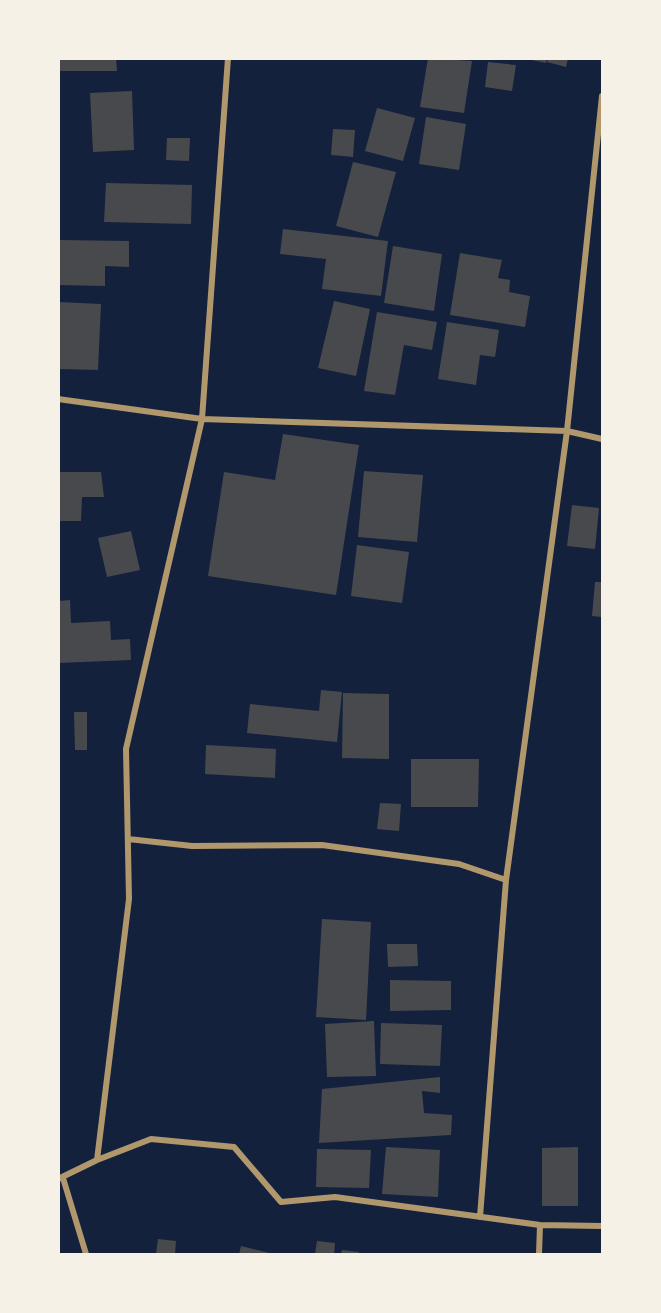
<svg xmlns="http://www.w3.org/2000/svg" width="661" height="1313" font-family="'PT Serif',serif">
<style>
.building{fill:#48494c}
.lines{fill:none;stroke-linecap:round;stroke-linejoin:round}
.minor{stroke:#b1986c;stroke-width:6}
</style>
<rect width="100%" height="100%" fill="#14213d"/>
<path class="building" d="M 58,58 L 116,58 L 117,71 L 58,71 Z
M 428,58 L 472,61 L 464,113 L 420,107 Z
M 522,58 L 547,58 L 546,63 Z
M 548,58 L 568,58 L 566,67 L 547,62 Z
M 488,62 L 516,65 L 512,91 L 485,87 Z
M 132,91 L 134,150 L 93,152 L 90,93 Z
M 377,108 L 415,118 L 403,161 L 365,151 Z
M 426,117 L 466,124 L 459,170 L 419,164 Z
M 333,129 L 355,130 L 353,157 L 331,155 Z
M 167,138 L 190,138 L 189,161 L 166,160 Z
M 353,162 L 396,172 L 378,237 L 336,226 Z
M 106,183 L 192,185 L 191,224 L 104,222 Z
M 283,229 L 388,241 L 381,296 L 322,289 L 326,259 L 280,254 Z
M 58,240 L 129,241 L 129,267 L 105,266 L 105,286 L 58,285 Z
M 393,246 L 442,254 L 434,311 L 384,303 Z
M 460,253 L 502,260 L 498,278 L 510,280 L 509,292 L 530,296 L 525,327 L 450,315 Z
M 334,301 L 370,309 L 356,376 L 318,368 Z
M 58,302 L 101,304 L 98,370 L 58,369 Z
M 377,312 L 437,322 L 432,350 L 404,345 L 395,395 L 364,391 Z
M 447,322 L 499,330 L 495,357 L 480,355 L 476,385 L 438,379 Z
M 283,434 L 359,445 L 336,595 L 208,576 L 224,472 L 275,480 Z
M 364,471 L 423,475 L 417,542 L 358,537 Z
M 58,472 L 101,472 L 104,497 L 82,497 L 81,521 L 58,521 Z
M 572,505 L 599,508 L 595,549 L 567,546 Z
M 131,531 L 140,570 L 107,577 L 98,538 Z
M 357,545 L 409,552 L 402,603 L 351,596 Z
M 595,582 L 602,582 L 602,617 L 592,616 Z
M 70,600 L 71,623 L 110,621 L 111,640 L 130,639 L 131,660 L 58,663 L 58,601 Z
M 321,690 L 342,692 L 337,742 L 247,733 L 250,704 L 319,711 Z
M 343,693 L 389,694 L 389,759 L 342,758 Z
M 74,712 L 87,712 L 87,750 L 75,750 Z
M 206,745 L 276,749 L 275,778 L 205,774 Z
M 411,759 L 479,759 L 478,807 L 411,807 Z
M 380,803 L 401,804 L 399,831 L 377,829 Z
M 322,919 L 371,922 L 366,1020 L 316,1017 Z
M 387,944 L 417,944 L 418,966 L 388,967 Z
M 390,980 L 451,981 L 451,1010 L 390,1011 Z
M 374,1021 L 376,1076 L 327,1077 L 325,1024 Z
M 381,1023 L 442,1025 L 440,1066 L 380,1064 Z
M 440,1077 L 440,1093 L 422,1091 L 424,1113 L 452,1115 L 451,1135 L 319,1143 L 322,1089 Z
M 386,1147 L 440,1150 L 438,1197 L 382,1194 Z
M 578,1147 L 578,1206 L 542,1206 L 542,1148 Z
M 317,1149 L 371,1150 L 369,1188 L 316,1187 Z
M 158,1239 L 176,1241 L 175,1254 L 156,1254 Z
M 317,1241 L 335,1243 L 334,1254 L 315,1254 Z
M 241,1246 L 274,1254 L 239,1254 Z
M 342,1250 L 359,1252 L 359,1254 L 341,1254 Z"/>
<g class="lines">
<path class="minor" d="M 58,399 L 202,419 L 567,431 L 602,439
M 128,839 L 192,846 L 322,845 L 459,864 L 506,880
M 97,1160 L 129,899 L 126,749 L 202,419 L 228,58
M 63,1178 L 86,1254
M 58,1179 L 97,1160 L 151,1139 L 234,1147 L 281,1202 L 335,1197 L 540,1225 L 602,1226
M 480,1217 L 506,880 L 567,431 L 602,96
M 539,1254 L 540,1225"/>
</g>
<rect width="661" height="1313" fill="none" stroke="#f6f1e7" stroke-width="120"/>
</svg>
